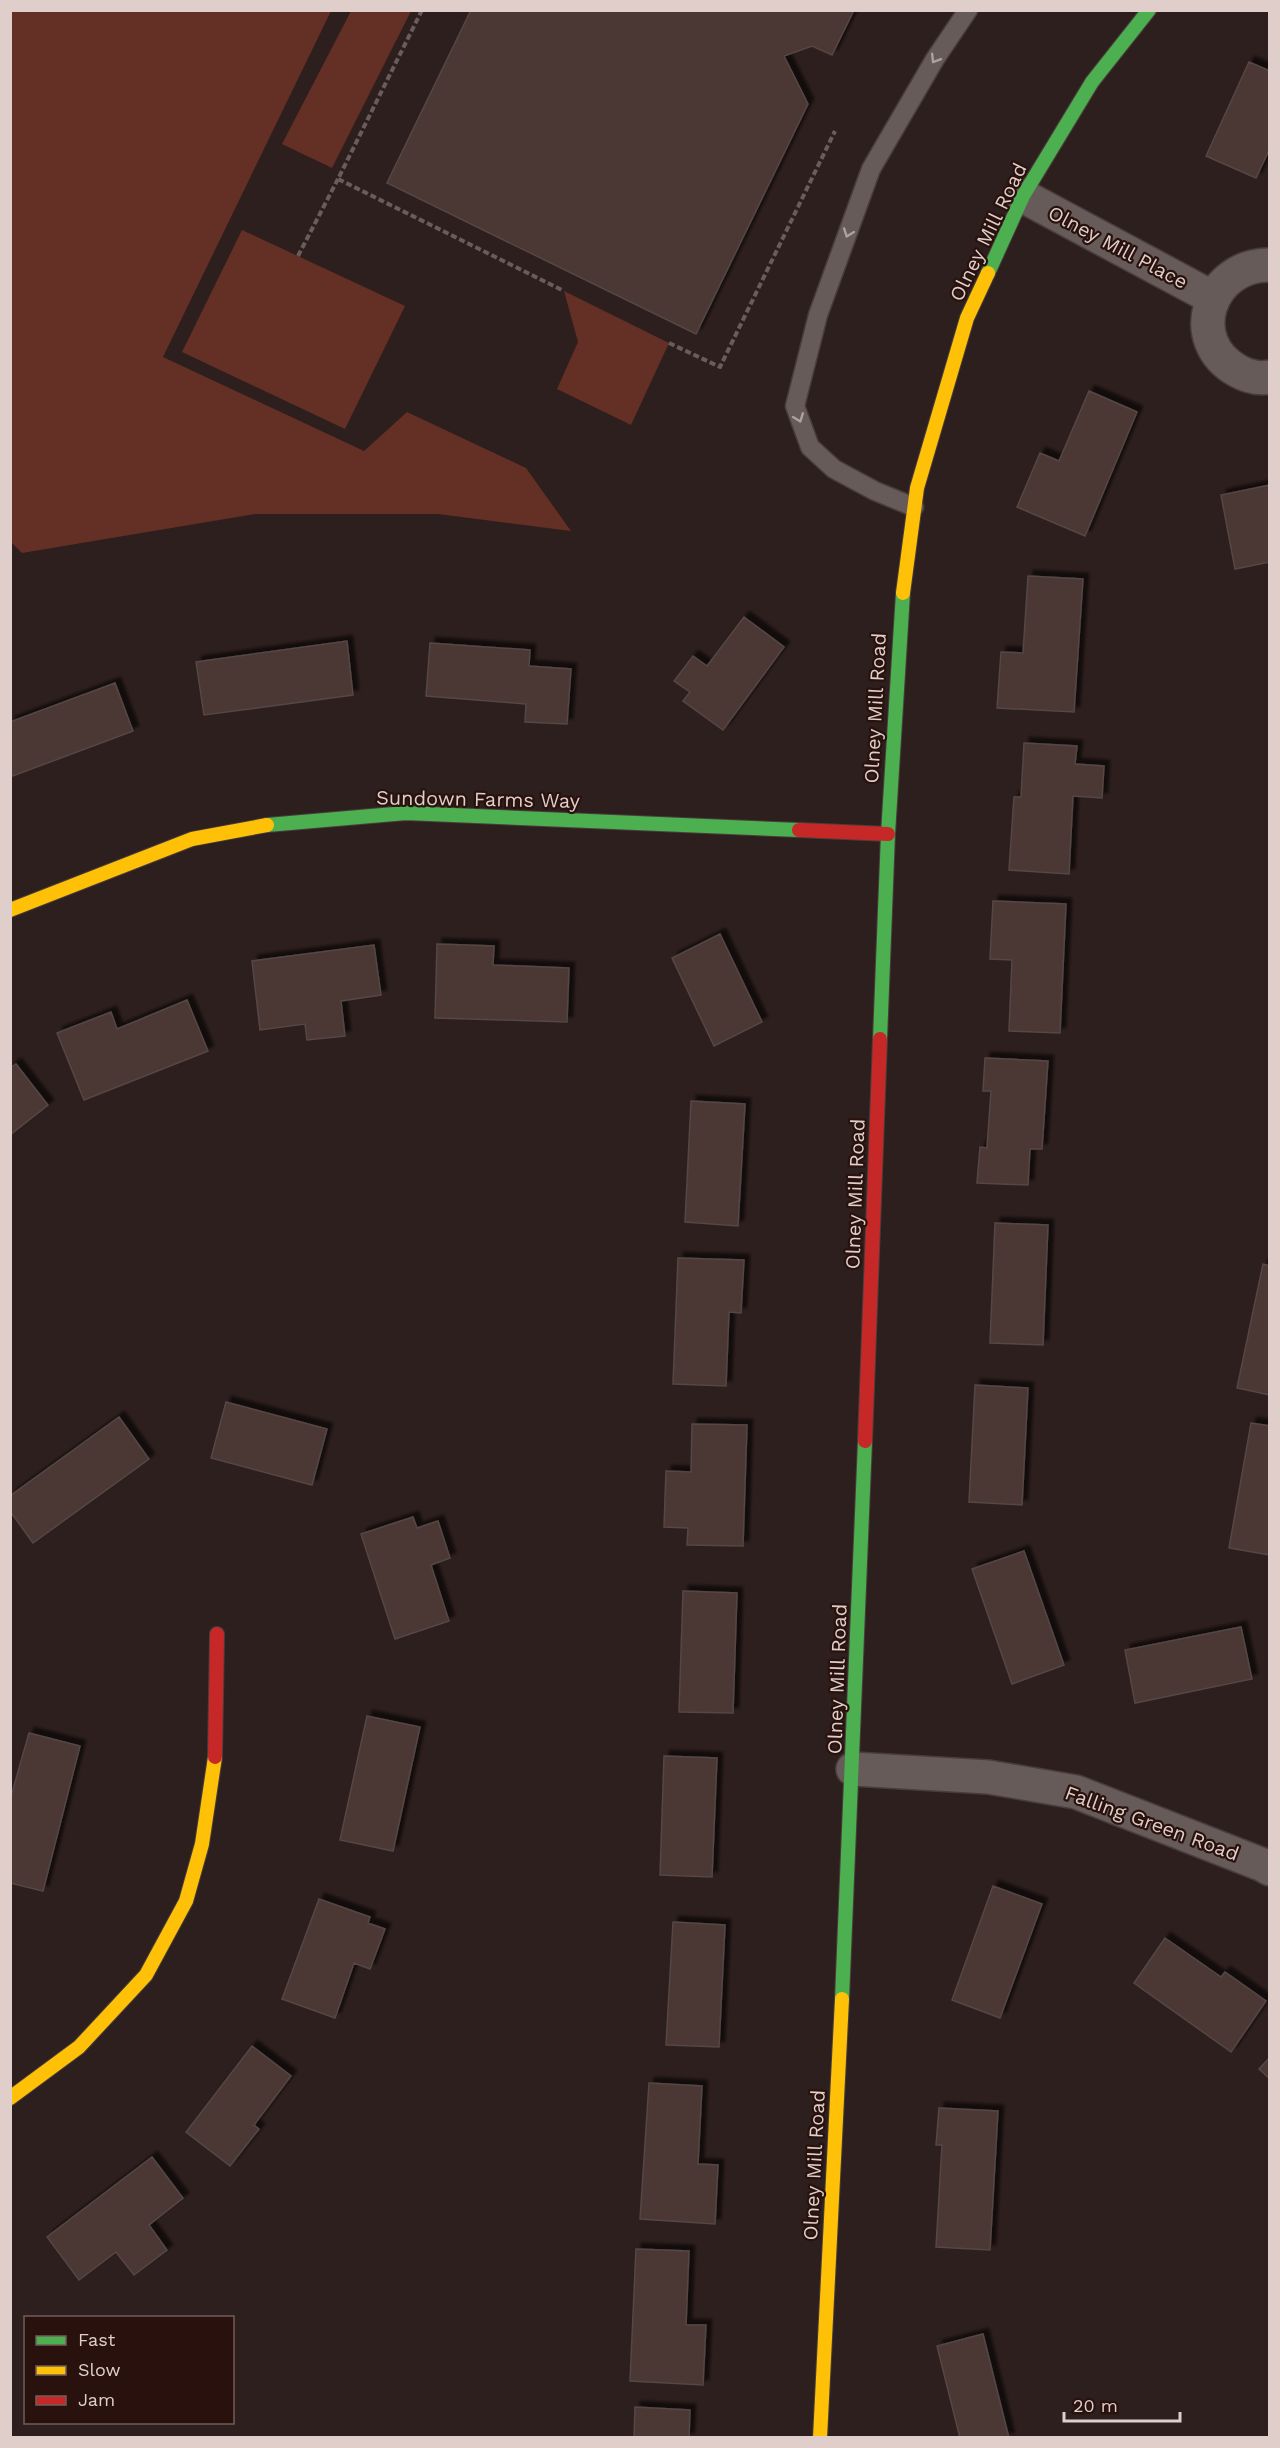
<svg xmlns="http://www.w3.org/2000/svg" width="1280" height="2448" font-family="'Work Sans',sans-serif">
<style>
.green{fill:#642f24}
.building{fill:#4b3834;stroke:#544745;stroke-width:1.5;filter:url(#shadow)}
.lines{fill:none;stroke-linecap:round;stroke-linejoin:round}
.lane-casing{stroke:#493d3b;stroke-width:21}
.street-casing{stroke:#493d3b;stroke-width:36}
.fast-casing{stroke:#493d3b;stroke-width:16}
.slow-casing{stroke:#493d3b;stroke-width:16}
.jam-casing{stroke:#493d3b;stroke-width:16}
.path{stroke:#685d5b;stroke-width:4;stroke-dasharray:6 3;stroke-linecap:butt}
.lane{stroke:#665b59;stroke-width:18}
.street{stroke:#665b59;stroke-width:33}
.fast{stroke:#4caf50;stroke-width:14}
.slow{stroke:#ffc107;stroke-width:14}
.jam{stroke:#c62828;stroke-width:14}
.oneway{stroke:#afa09d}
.labels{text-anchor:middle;stroke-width:4.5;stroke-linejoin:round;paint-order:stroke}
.street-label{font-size:20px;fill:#dfceca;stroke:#29120d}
</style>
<defs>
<filter id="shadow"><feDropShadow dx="5.5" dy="-5.5" stdDeviation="1.5" flood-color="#0009"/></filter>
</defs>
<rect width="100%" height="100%" fill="#2d1f1d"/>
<path class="green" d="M 11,10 L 331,11 L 163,357 L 364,451 L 407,412 L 526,468 L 571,531 L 438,514 L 255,514 L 22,553 L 10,541 Z
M 351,11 L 411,11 L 332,168 L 282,144 Z
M 242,230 L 405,306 L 345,429 L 182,352 Z
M 564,291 L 669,343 L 631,425 L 557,389 L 578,342 Z"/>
<path class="building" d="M 471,10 L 854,10 L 832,55 L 812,46 L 784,56 L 808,104 L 696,334 L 387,183 Z
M 1249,62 L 1270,71 L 1270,148 L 1256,178 L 1206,156 Z
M 1089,391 L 1137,412 L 1085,536 L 1017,507 L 1040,453 L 1059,461 Z
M 1270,485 L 1270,562 L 1235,569 L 1221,495 Z
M 1028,576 L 1083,579 L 1074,712 L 997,708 L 1001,652 L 1023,653 Z
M 744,617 L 784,647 L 723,730 L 683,701 L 690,692 L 674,681 L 693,656 L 707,666 Z
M 347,641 L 353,695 L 204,715 L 196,662 Z
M 430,643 L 530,650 L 529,666 L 571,669 L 567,724 L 525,722 L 526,704 L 426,696 Z
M 115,683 L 133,731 L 10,777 L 10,722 Z
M 1024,743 L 1077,746 L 1075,764 L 1104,766 L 1102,798 L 1073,796 L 1069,874 L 1009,870 L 1014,797 L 1021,797 Z
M 993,901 L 1066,904 L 1060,1033 L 1009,1031 L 1012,960 L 990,959 Z
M 720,934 L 762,1022 L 714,1046 L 672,958 Z
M 437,944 L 494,946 L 493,965 L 569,968 L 567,1022 L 435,1018 Z
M 374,945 L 381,995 L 341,1001 L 345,1036 L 307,1040 L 305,1024 L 260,1030 L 252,961 Z
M 187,1000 L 208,1051 L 84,1100 L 57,1033 L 111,1012 L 117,1029 Z
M 985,1058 L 1048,1061 L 1042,1149 L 1030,1149 L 1028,1185 L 977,1183 L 980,1147 L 987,1148 L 991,1091 L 983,1091 Z
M 16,1064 L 48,1105 L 10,1135 L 10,1068 Z
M 691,1101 L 745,1104 L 738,1226 L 685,1222 Z
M 995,1223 L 1048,1225 L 1043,1345 L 990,1343 Z
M 678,1258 L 744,1260 L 741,1313 L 729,1312 L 726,1386 L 673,1384 Z
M 1263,1264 L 1270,1266 L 1270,1395 L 1237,1388 Z
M 975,1385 L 1028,1388 L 1022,1505 L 969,1502 Z
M 226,1402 L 327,1429 L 312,1485 L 211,1458 Z
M 119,1417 L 149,1459 L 33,1543 L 10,1511 L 10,1496 Z
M 1251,1423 L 1270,1426 L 1270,1555 L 1229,1548 Z
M 692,1424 L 747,1425 L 743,1546 L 687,1545 L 688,1528 L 664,1527 L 666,1471 L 691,1472 Z
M 413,1517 L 417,1528 L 438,1521 L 450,1558 L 431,1565 L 449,1621 L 395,1639 L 361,1534 Z
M 1024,1551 L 1064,1665 L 1012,1684 L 972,1569 Z
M 683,1591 L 737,1593 L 733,1713 L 679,1712 Z
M 1241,1627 L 1252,1679 L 1135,1703 L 1125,1650 Z
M 367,1716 L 420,1727 L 393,1851 L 340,1840 Z
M 29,1733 L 80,1746 L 43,1891 L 10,1883 L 10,1800 Z
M 664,1756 L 717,1758 L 712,1877 L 660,1875 Z
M 993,1886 L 1042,1904 L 1000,2018 L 952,2000 Z
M 319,1899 L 370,1917 L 368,1923 L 385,1929 L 370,1969 L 354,1963 L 335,2018 L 282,1999 Z
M 673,1922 L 725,1925 L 719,2047 L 666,2045 Z
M 1165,1938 L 1221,1977 L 1225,1972 L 1266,2001 L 1231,2052 L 1134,1983 Z
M 252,2046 L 291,2076 L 254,2125 L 259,2129 L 230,2166 L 186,2132 Z
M 1270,2057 L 1270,2079 L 1259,2069 Z
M 649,2083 L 702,2086 L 698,2164 L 718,2165 L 715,2224 L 640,2219 Z
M 939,2108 L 998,2111 L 990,2250 L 936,2247 L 942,2145 L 936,2145 Z
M 152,2157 L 183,2198 L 149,2225 L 167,2250 L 134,2275 L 116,2252 L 79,2280 L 47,2237 Z
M 636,2249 L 689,2251 L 686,2325 L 706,2325 L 703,2385 L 630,2381 Z
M 983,2334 L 1009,2438 L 960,2438 L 937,2346 Z
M 635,2407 L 690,2410 L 689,2438 L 634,2438 Z"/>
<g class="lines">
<g class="lane-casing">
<path id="lane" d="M 914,507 L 875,491 L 834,469 L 810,447 L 795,406 L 818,315 L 871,169 L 935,59 L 968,10"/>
</g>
<g class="street-casing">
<path id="street" d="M 1023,196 L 1213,298
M 1270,265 C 1209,264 1183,341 1238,371 C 1247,376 1259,379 1270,377
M 853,1769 L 988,1777 L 1076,1792 L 1263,1865 L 1270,1869"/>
</g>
<g class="fast-casing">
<path id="fast" d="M 988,273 L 1023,196 L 1092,82 L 1149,10
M 267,825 L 406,813 L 799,830
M 880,1039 L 888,834 L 903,593
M 842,1999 L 865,1441"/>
</g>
<g class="slow-casing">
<path id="slow" d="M 903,593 L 917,488 L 967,318 L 988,273
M 10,910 L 192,839 L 267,825
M 10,2098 L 79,2047 L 146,1975 L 186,1901 L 202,1844 L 215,1757
M 820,2438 L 842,1999"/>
</g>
<g class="jam-casing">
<path id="jam" d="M 799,830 L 888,834
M 865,1441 L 880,1039
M 215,1757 L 217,1634"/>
</g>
<path class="path" d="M 422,10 L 338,179 L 564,291
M 298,256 L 338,179
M 669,343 L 720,367 L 835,131"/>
<use href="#lane" class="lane"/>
<use href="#street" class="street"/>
<use href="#fast" class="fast"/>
<use href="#slow" class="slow"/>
<use href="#jam" class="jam"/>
</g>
<defs><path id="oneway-chevron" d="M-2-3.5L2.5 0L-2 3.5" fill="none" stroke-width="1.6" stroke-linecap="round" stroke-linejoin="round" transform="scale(1.5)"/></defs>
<g class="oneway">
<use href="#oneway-chevron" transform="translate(935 59) rotate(122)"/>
<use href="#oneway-chevron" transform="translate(848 233) rotate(110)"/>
<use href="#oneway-chevron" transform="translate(799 418) rotate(69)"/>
</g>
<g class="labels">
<g class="street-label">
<text transform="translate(988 232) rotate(-64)" y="7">Olney Mill Road</text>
<text transform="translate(1118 247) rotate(28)" y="7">Olney Mill Place</text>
<text transform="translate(875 708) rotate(-87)" y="7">Olney Mill Road</text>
<text transform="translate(478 799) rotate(1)" y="7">Sundown Farms Way</text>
<text transform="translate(855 1194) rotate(-88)" y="7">Olney Mill Road</text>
<text transform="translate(837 1679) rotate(-88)" y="7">Olney Mill Road</text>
<text transform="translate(1152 1823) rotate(20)" y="7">Falling Green Road</text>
<text transform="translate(814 2165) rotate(-87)" y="7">Olney Mill Road</text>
</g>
</g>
<rect width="1280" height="2448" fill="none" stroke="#dfceca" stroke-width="24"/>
<rect x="24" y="2316" width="210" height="108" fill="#29120d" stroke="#725d59" stroke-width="1.5"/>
<rect x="36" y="2336" width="30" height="9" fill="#4caf50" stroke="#725d59" stroke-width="1.5"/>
<text x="78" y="2346" font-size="18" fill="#dfceca">Fast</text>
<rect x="36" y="2366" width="30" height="9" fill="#ffc107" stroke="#725d59" stroke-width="1.5"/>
<text x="78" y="2376" font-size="18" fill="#dfceca">Slow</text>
<rect x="36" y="2396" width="30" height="9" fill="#c62828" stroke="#725d59" stroke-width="1.5"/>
<text x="78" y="2406" font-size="18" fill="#dfceca">Jam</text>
<path d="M1064 2412v9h116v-9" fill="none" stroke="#dfceca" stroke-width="3"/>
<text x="1073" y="2412" font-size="18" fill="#dfceca" stroke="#29120d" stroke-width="4.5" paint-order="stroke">20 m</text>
</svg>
